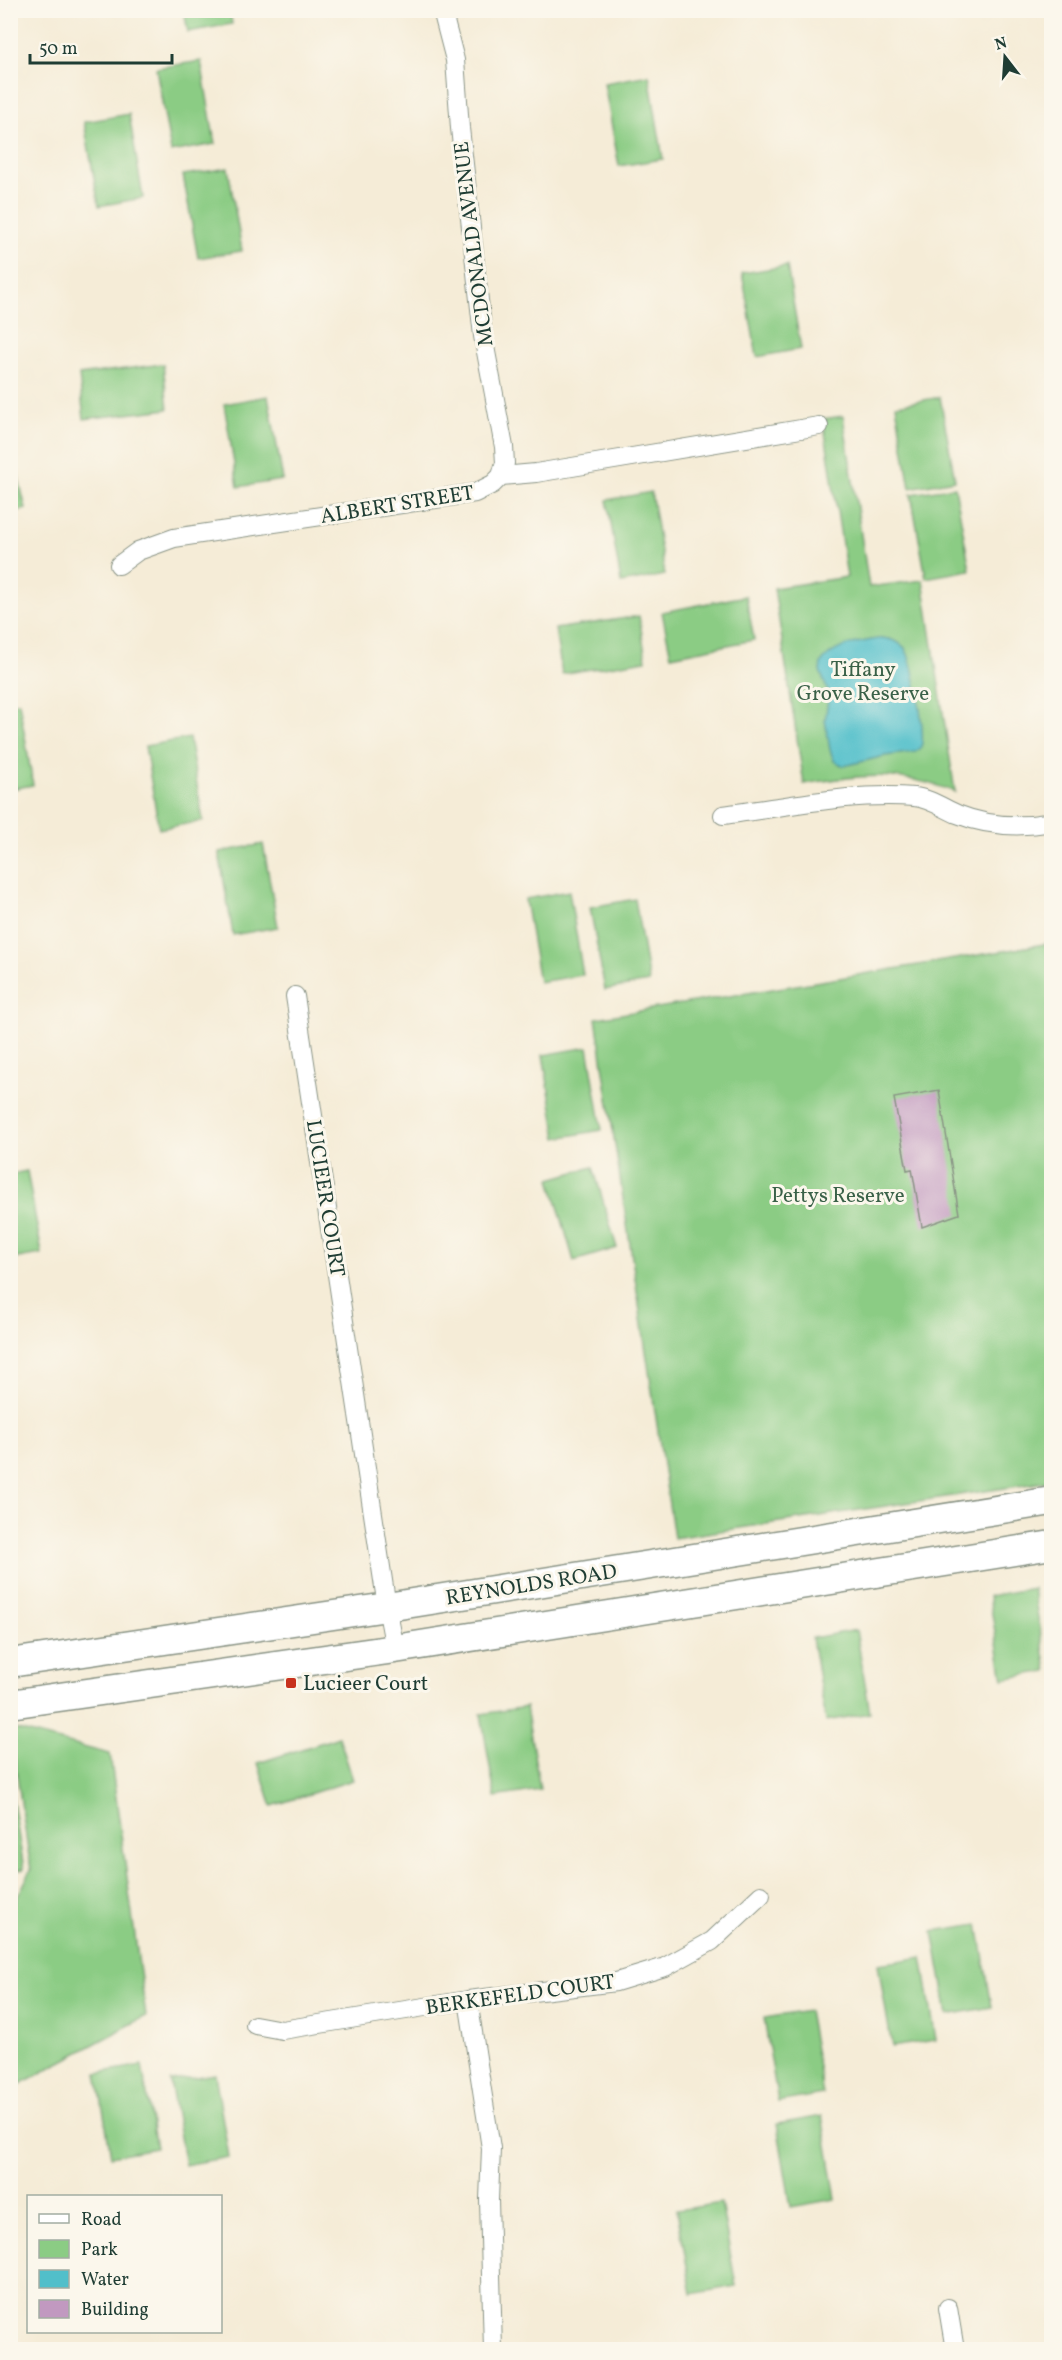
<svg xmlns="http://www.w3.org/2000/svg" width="1062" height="2360" font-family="Vollkorn,serif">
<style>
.green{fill:#8bcc84;stroke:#55845c;stroke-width:1.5}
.water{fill:#51bfca;stroke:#387e7f;stroke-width:1.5}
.building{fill:#c199c0}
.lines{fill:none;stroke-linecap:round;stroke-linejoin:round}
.minor-casing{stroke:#8a9486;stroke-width:20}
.primary-casing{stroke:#8a9486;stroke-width:31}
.minor{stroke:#fff;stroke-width:18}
.primary{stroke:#fff;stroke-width:28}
.poi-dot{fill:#c8321e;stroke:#fbf7ec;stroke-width:2}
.labels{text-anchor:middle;stroke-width:6;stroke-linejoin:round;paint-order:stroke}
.street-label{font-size:21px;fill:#1f3d34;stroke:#fbf7ec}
.park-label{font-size:21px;fill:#3a6148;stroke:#fbf7ec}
.poi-label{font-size:21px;fill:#1f3d34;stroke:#fbf7ec;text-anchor:start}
</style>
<rect width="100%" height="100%" fill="#fbf7ec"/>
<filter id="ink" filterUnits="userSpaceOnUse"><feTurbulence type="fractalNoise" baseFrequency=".0167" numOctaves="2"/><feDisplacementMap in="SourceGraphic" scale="12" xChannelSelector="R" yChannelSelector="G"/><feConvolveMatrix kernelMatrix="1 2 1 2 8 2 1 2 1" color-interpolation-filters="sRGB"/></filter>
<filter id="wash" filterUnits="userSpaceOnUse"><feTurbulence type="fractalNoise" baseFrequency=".008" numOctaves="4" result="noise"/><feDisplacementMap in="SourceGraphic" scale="24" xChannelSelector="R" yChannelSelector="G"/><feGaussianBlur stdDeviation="1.35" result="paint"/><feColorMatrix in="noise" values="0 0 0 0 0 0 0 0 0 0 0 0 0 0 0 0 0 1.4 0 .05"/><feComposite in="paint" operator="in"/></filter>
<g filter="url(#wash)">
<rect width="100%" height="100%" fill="#f5ecd7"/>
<path class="green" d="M 184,11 L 230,11 L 232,24 L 188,32 Z
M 201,61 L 215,144 L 171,152 L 156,68 Z
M 649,75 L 663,159 L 619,166 L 604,83 Z
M 129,114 L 143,198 L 99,206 L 84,122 Z
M 228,168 L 242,251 L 198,258 L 183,175 Z
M 787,266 L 801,349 L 757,357 L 742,273 Z
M 163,364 L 168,409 L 84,419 L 79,375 Z
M 268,396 L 283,480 L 238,487 L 224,404 Z
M 940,397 L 955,480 L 910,488 L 896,405 Z
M 843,416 L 869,587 L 923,580 L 955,792 C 898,770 862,775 804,784 L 774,588 L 847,577 L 823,419 Z
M 11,448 L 26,509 L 11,513 L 10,513 Z
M 955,487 L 970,570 L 926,578 L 911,494 Z
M 651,492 L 665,575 L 621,583 L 607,500 Z
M 746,596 L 754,640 L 671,656 L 662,612 Z
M 639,616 L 646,660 L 562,674 L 555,629 Z
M 19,702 L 33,785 L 11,789 L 11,703 Z
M 189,738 L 203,821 L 159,829 L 145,746 Z
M 263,844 L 278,927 L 233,935 L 219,852 Z
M 569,891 L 583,975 L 539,982 L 525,899 Z
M 635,899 L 649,982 L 605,990 L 590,907 Z
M 1051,943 L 1051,1481 L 674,1538 L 596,1018 Z
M 588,1047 L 602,1130 L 557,1138 L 543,1055 Z
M 593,1167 L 617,1248 L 574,1261 L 550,1179 Z
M 27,1171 L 42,1254 L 11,1259 L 11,1174 Z
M 1033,1588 L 1047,1671 L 1003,1679 L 989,1596 Z
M 856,1630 L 870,1713 L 826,1721 L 812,1638 Z
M 526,1707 L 540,1790 L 495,1797 L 481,1714 Z
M 10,1728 L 110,1754 L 146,2016 L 11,2089 L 11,1910 L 31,1870 Z
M 339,1737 L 353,1780 L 272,1806 L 258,1763 Z
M 11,1789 L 24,1869 L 11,1871 L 10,1871 Z
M 978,1924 L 992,2007 L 948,2015 L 933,1931 Z
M 922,1957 L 936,2040 L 892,2047 L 878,1964 Z
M 808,2011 L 823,2094 L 778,2102 L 764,2018 Z
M 142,2065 L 156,2148 L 111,2156 L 97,2073 Z
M 215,2074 L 229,2157 L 185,2165 L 170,2081 Z
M 822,2116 L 836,2199 L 791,2207 L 777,2124 Z
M 721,2203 L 736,2286 L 692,2294 L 677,2210 Z"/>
<path class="water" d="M 883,638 C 891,639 898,641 904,647 C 914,660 924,726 922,743 L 920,749 L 915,752 L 885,756 L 844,766 L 834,761 L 830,750 L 825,720 L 829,694 L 820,671 L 821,663 C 835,644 862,642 883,638 Z"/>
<g id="blocks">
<path class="building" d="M 939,1090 L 959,1214 L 922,1227 L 912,1169 L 907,1170 L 894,1098 Z"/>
</g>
</g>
<g filter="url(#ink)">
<use href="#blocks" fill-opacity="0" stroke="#8a9486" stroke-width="1.5"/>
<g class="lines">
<g class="minor-casing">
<path id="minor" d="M 442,10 L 455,60 L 460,128 L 483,336 L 504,447 L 505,463 L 501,476
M 119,565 L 138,551 L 174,538 L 475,493 L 493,484 L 501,476 L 536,473 L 819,426
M 723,815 C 786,807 851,792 914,797 C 929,798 943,808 957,814 C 987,826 1020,828 1052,822
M 295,996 L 387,1607 L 395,1649
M 468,2000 L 491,2148 L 489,2200 L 493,2350
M 255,2025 L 282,2030 L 468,2000 L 616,1982 L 665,1967 L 712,1941 L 761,1895
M 948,2308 L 955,2350"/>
</g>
<g class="primary-casing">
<path id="primary" d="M 10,1663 L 387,1607 L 1052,1501
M 10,1704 L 395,1649 L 1052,1545"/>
</g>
<use href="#minor" class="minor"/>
<use href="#primary" class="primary"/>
</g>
</g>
<rect class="poi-dot" x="285" y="1677" width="12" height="12" rx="3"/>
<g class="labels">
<g class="street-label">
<text transform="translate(473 244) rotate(-97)" y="7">MCDONALD AVENUE</text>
<text transform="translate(397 504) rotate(-9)" y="7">ALBERT STREET</text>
<text transform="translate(326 1198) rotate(81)" y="7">LUCIEER COURT</text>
<text transform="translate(531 1584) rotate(-9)" y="7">REYNOLDS ROAD</text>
<text transform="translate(520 1994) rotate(-8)" y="7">BERKEFELD COURT</text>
</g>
<g class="park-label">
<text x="863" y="676">Tiffany<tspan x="863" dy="24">Grove Reserve</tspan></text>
<text x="838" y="1202">Pettys Reserve</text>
</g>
<g class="poi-label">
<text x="303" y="1690">Lucieer Court</text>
</g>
</g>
<rect width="1062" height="2360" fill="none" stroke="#fbf7ec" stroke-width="36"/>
<rect x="27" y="2195" width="195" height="138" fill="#fbf7ec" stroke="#a3ada2" stroke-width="1.5"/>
<rect x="39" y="2214" width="30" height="9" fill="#ffffff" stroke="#a3ada2" stroke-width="1.5"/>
<text x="81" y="2225" font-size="18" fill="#1f3d34">Road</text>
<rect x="39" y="2240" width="30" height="18" fill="#8bcc84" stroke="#a3ada2" stroke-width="1.5"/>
<text x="81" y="2255" font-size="18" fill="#1f3d34">Park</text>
<rect x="39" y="2270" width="30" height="18" fill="#51bfca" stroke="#a3ada2" stroke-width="1.5"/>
<text x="81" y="2285" font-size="18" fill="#1f3d34">Water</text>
<rect x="39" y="2300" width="30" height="18" fill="#c199c0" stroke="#a3ada2" stroke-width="1.5"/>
<text x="81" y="2315" font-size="18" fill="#1f3d34">Building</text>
<g transform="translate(1005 57) rotate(343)" stroke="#fbf7ec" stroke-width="4.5" paint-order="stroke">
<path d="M0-4.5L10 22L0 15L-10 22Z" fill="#1f3d34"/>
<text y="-9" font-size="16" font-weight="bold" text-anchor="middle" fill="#1f3d34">N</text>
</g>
<path d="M30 54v9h142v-9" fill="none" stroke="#1f3d34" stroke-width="3"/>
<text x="39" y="54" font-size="18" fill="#1f3d34" stroke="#fbf7ec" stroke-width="4.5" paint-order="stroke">50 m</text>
</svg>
